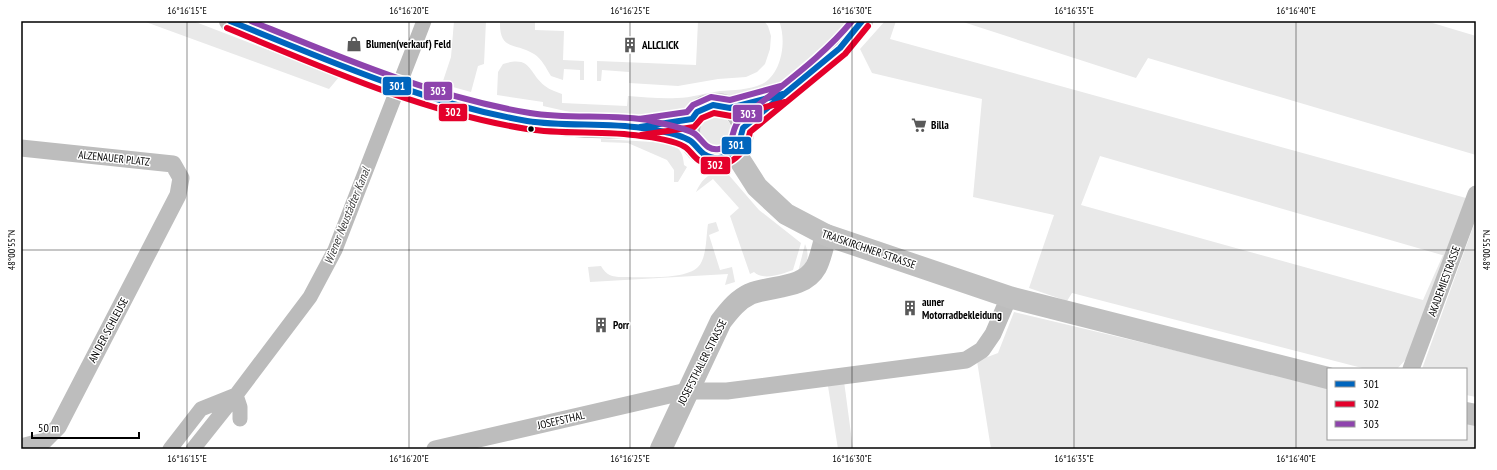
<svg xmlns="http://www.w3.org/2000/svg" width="1497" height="470" font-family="'PT Sans Narrow',sans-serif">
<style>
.green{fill:#e9e9e9;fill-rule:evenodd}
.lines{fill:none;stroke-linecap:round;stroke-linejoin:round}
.canal{stroke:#bbb;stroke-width:15}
.minor{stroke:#bdbdbd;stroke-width:17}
.tertiary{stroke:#bdbdbd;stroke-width:22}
.secondary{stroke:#c0c0c0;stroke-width:22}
.primary{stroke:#bdbdbd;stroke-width:22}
.bus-1-casing{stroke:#fff;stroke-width:9}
.bus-2-casing{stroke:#fff;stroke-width:9}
.bus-3-casing{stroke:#fff;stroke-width:9}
.bus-1{stroke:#0065bd;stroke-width:6}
.bus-2{stroke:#e4002b;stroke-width:6}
.bus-3{stroke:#8e44ad;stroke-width:6}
.ticks{fill:none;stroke:#000;stroke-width:1;stroke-opacity:0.45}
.bus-dot{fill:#000;stroke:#fff;stroke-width:1.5}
.labels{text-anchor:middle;stroke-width:3;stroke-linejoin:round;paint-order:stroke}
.poi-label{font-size:11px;font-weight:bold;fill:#000;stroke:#fff;text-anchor:start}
.street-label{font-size:11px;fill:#000;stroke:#fff}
.water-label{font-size:12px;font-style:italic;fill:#3f3f3f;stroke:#fff}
.line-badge{stroke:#fff;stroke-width:1.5}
.badge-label{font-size:11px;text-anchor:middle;font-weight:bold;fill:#fff}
.neatline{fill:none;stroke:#000;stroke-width:1.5}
.ticks-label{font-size:10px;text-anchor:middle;fill:#000}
</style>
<rect width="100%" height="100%" fill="#fff"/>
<path class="green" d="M 143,21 L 193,21 L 339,77 L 329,89 Z
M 454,21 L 486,21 L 484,64 L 478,66 L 471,92 L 442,84 L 451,57 Z
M 500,21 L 535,21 L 535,30 L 564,31 L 563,60 L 584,61 L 584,80 L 580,80 L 580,70 L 564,69 L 563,80 L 551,76 C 546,68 542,59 534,54 C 516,42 499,52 500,21 Z
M 698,21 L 764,21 L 768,26 L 771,36 L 770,49 L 765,64 L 757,72 L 746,77 L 718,79 L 678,86 L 629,83 L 629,72 L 602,70 L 601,81 L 597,81 L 597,61 L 696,65 Z
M 779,21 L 851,21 L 845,29 L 792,76 L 767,91 L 735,99 L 706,100 L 680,113 L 661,117 L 592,117 L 543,106 L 543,102 L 497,95 L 498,72 L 503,64 C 532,55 528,73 545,86 C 550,90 557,92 562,94 L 562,103 L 627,106 L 628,96 C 644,97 661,99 677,98 C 691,98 705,93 720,91 C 733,90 749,90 762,84 C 782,74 787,40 779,21 Z
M 885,21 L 896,21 L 890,39 L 1466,198 L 1409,356 L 1397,369 L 1366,369 L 1072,293 L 1067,301 L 1029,288 L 1054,215 L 973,197 L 982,99 L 872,73 L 860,49 ZM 1100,156 L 1442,255 L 1443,255 L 1423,300 L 1081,205 Z
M 960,21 L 1426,21 L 1476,36 L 1476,155 L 1148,58 L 1136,78 Z
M698 132a17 17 0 1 1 34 0a17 17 0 1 1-34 0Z
M 601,139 L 671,143 C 681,149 683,154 684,165 L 687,167 L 678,182 L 674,182 L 674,170 L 667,160 L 628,143 L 601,142 Z
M 719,171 L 727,173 L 759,210 L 801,243 L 793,270 C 782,274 763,281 754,272 L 750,274 L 730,216 L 739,208 L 713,179 L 696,192 C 701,181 706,175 719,171 Z
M 1476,219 L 1476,397 L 1466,395 L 1466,369 L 1422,369 Z
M 716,222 L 719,231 L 709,235 L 720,270 L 732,267 L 735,282 L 725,285 L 728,274 L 590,282 L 588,267 L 601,266 C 606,275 612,277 622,277 C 640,277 686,280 698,267 C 707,258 706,236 708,224 Z
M 805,244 C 810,256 808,264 798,272 Z
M 1014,312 L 1328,387 L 1328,439 L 1466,439 L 1466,421 L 1476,423 L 1476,449 L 991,449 L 977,361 L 998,353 Z
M 827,380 L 844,381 L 853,449 L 838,449 Z"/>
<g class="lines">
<path class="canal" d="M 170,449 L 201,409 L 236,395 L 240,407 L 240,419
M 193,449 L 236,395 L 310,297 L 335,250 L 424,21"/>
<path class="minor" d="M 21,148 L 173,164 L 181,178 L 178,195 L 58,427 L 44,441 L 21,447
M 1411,369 L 1476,194
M 435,449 L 687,391 L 727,391 L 966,360 L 982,350 L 993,334 L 1009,297"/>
<path class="tertiary" d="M 661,449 L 721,321 C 729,311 737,300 750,294 C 771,285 803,290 816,267 C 821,258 823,245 826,235"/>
<path class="secondary" d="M 734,151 L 757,187 L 786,214 L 826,235 L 1009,297 L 1328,378
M 1466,413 L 1476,415"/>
<path class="primary" d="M 230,21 C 375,79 532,153 692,119
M689 131a27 27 0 1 1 54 0a27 27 0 1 1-54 0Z
M 743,128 L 840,48 L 862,21"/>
<g class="bus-1-casing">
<path id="bus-1" d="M 230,21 C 327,60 424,103 527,121 C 565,127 604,122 642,128 C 657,130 676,133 689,140 C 694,142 698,150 704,154 C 726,167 739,147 743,128 L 840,48 L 862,21
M 640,127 L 692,119 L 697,112 L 713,105 L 730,108 L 783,94"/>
</g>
<g class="bus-2-casing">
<path id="bus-2" d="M 227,28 C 324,68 422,112 527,129 C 565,135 603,130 641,136 C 652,137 676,141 685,147 C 690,150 694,158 700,161 C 724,175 746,155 750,132 L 845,54 L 868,26
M 641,135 L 694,127 L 702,118 L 714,113 L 731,116 L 785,102"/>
</g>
<g class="bus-3-casing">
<path id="bus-3" d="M 251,21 C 342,58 433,97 530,113 C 570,120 612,113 652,121 C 663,124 687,128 695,134 C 703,140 706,151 719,149 C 736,147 730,129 739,121 C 777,88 820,60 852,21
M 639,119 L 687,112 L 693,105 L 711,97 L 730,100 L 781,86"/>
</g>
<use href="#bus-1" class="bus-1"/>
<use href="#bus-2" class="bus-2"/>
<use href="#bus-3" class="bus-3"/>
</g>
<path class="ticks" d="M 187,21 L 187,449M 409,21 L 409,449M 630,21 L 630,449M 852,21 L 852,449M 1074,21 L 1074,449M 1296,21 L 1296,449M 21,250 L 1476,250"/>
<defs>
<g id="shop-bare" transform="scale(1.2)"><path d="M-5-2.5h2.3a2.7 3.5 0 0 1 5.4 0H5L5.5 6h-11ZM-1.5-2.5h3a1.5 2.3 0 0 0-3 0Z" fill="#595959" stroke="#fff" stroke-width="2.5" paint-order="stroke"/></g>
<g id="building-bare" transform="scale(1.2)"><path d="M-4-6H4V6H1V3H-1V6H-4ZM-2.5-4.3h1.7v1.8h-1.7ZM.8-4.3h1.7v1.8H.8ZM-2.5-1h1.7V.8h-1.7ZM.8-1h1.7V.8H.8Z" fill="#595959" stroke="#fff" stroke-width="2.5" paint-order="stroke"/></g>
<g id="supermarket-bare" transform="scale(1.2)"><path d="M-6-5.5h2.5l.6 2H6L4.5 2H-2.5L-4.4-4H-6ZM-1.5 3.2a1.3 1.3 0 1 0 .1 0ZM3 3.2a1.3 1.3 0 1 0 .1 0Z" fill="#595959" stroke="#fff" stroke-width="2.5" paint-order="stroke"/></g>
</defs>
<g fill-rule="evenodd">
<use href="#shop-bare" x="354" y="44"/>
<use href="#building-bare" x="630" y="45"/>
<use href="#supermarket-bare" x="919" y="125"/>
<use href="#building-bare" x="910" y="308"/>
<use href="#building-bare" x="601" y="325"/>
</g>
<circle class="bus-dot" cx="531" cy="129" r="3.5"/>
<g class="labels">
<g class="poi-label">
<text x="366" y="48">Blumen(verkauf) Feld</text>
<text x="642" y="49">ALLCLICK</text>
<text x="931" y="129">Billa</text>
<text x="922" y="306">auner<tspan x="922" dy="13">Motorradbekleidung</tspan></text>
<text x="613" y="329">Porr</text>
</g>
<g class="street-label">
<text transform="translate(114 158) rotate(6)" y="4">ALZENAUER PLATZ</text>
<text transform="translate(869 249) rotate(19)" y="4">TRAISKIRCHNER STRASSE</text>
<text transform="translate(1444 281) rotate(-70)" y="4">AKADEMIESTRASSE</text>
<text transform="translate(108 330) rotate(-62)" y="4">AN DER SCHLEUSE</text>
<text transform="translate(702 362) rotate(-63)" y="4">JOSEFSTHALER STRASSE</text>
<text transform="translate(561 420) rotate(-13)" y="4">JOSEFSTHAL</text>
</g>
<g class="water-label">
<text transform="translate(347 216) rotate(-68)" y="4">Wiener Neustädter Kanal</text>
</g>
</g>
<g class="line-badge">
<rect x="382" y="76" width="30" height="20" rx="4" fill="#0065bd"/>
<rect x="423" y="81" width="30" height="20" rx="4" fill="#8e44ad"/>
<rect x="438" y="103" width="30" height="19" rx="4" fill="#e4002b"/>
<rect x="732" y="104" width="31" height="19" rx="4" fill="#8e44ad"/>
<rect x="721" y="136" width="31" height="19" rx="4" fill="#0065bd"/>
<rect x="700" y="156" width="31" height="19" rx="4" fill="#e4002b"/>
</g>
<g class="badge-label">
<text x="397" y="90">301</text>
<text x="438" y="95">303</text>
<text x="453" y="116">302</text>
<text x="748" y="118">303</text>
<text x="736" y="149">301</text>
<text x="715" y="169">302</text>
</g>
<rect width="1497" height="470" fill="none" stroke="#ffffff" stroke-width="44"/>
<rect x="1327" y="368" width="140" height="72" fill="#ffffff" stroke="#999999"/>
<rect x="1335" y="381" width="20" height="6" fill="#0065bd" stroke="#999999"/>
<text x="1363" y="388" font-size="12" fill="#000000">301</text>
<rect x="1335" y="401" width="20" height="6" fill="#e4002b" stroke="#999999"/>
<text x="1363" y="408" font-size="12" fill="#000000">302</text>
<rect x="1335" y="421" width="20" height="6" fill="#8e44ad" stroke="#999999"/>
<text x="1363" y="428" font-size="12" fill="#000000">303</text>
<path d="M32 432v6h107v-6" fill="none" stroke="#000000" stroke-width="2"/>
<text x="38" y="432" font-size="12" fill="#000000" stroke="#ffffff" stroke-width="3" paint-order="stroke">50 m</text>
<rect x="22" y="22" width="1453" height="426" class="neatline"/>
<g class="ticks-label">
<text x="187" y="14">16°16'15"E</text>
<text x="409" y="14">16°16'20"E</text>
<text x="630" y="14">16°16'25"E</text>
<text x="852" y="14">16°16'30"E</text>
<text x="1074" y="14">16°16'35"E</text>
<text x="1296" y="14">16°16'40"E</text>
<text transform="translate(11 250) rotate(-90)" y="4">48°00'55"N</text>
<text transform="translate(1486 250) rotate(-90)" y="4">48°00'55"N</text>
<text x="187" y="462">16°16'15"E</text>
<text x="409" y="462">16°16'20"E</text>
<text x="630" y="462">16°16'25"E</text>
<text x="852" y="462">16°16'30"E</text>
<text x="1074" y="462">16°16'35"E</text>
<text x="1296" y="462">16°16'40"E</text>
</g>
</svg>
